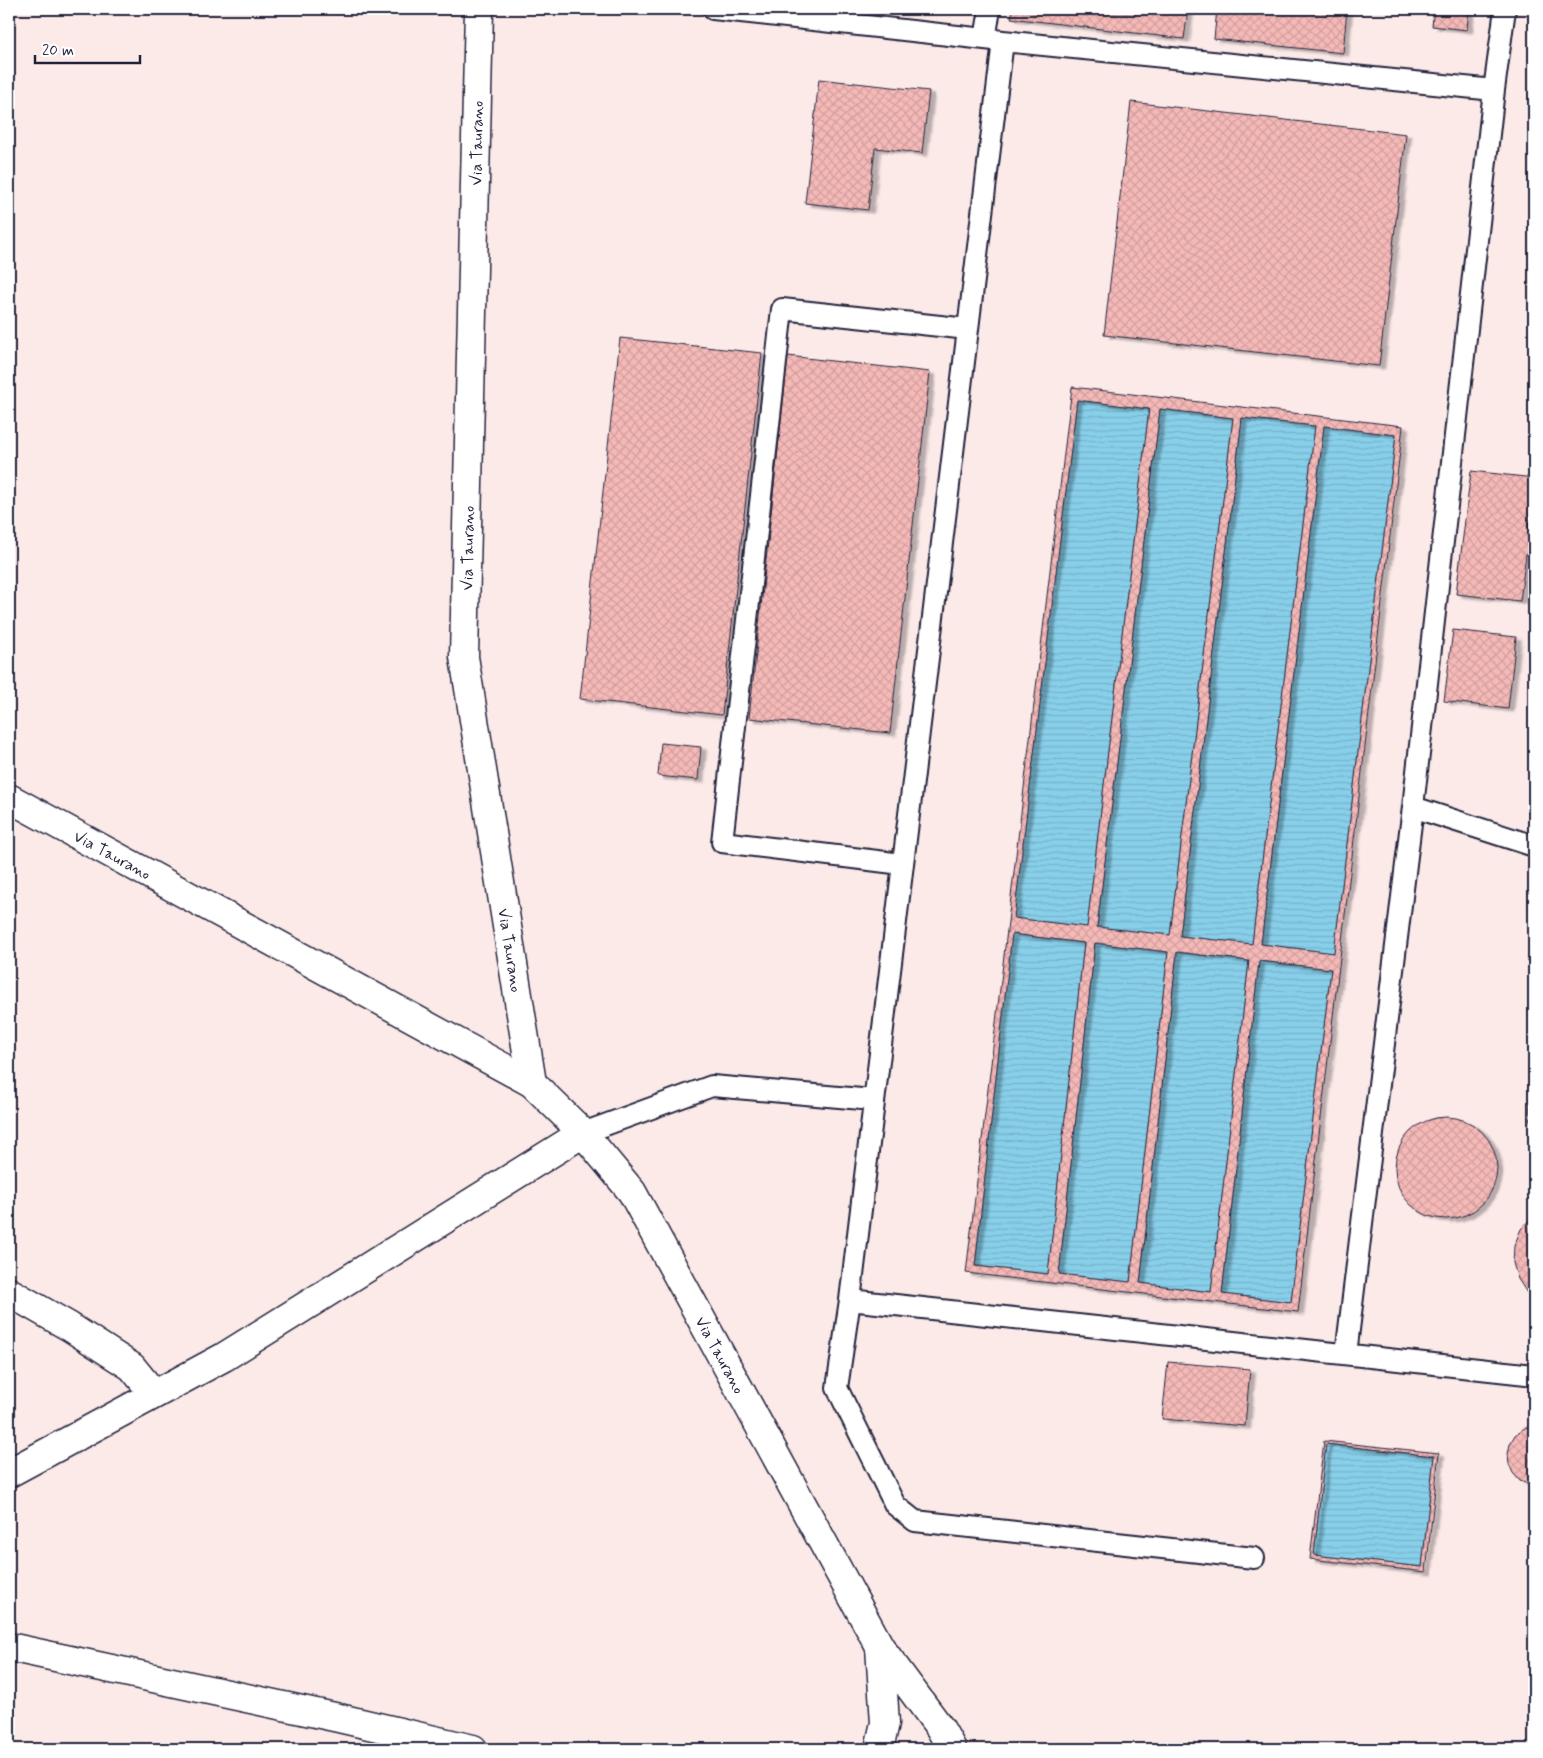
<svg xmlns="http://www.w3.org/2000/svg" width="1543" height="1758" font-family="Mynerve,sans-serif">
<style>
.water{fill:url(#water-rules);stroke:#5f8aa4}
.building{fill:url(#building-cross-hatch);stroke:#22223b;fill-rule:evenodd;filter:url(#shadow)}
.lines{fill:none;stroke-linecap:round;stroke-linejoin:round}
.service-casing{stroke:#22223b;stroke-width:24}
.minor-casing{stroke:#22223b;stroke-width:31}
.tertiary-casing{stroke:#22223b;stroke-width:31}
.service{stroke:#fff;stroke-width:20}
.minor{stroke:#fff;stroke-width:28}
.tertiary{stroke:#fff;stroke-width:28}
.labels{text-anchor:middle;stroke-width:5;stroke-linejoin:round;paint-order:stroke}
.street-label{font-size:16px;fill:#22223b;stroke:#fff}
</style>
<defs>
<pattern id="water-rules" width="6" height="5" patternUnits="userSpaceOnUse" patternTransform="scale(1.25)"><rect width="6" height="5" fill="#88cfea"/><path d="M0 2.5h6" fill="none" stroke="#75b1ca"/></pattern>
<pattern id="building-cross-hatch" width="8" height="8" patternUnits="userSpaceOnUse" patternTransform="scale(1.25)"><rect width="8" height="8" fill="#f5b9b7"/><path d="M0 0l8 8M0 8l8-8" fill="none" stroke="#d29f9e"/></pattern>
<filter id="shadow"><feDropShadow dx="5.5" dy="3" stdDeviation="1" flood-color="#0004"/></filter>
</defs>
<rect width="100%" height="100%" fill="#fceae9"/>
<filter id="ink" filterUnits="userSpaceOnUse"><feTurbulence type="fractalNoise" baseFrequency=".02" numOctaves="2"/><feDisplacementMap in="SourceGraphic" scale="10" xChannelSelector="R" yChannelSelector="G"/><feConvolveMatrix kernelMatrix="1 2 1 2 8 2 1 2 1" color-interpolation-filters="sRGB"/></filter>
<g filter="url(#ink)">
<path class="water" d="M 1077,400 L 1149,409 L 1087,927 L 1014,918 Z
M 1160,409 L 1233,418 L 1170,935 L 1097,927 Z
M 1242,418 L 1315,426 L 1252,944 L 1180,936 Z
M 1324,426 L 1396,435 L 1334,953 L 1261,944 Z
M 1012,934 L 1084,943 L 1048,1274 L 975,1266 Z
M 1095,943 L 1168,952 L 1130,1282 L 1059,1274 Z
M 1177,952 L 1249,961 L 1211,1292 L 1140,1283 Z
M 1259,961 L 1331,969 L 1291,1302 L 1222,1294 Z
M 1326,1444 L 1434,1456 L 1422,1567 L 1314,1555 Z"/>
<path class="building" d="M 1013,9 L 1188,9 L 1184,39 L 1011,18 Z
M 1217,9 L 1347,9 L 1343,53 L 1214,39 Z
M 1434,9 L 1469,9 L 1467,30 L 1432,26 Z
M 819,79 L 929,91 L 922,153 L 875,148 L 868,210 L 805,203 Z
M 1131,102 L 1406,134 L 1379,366 L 1104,335 Z
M 620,338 L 762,353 L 722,715 L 580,699 Z
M 788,356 L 930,372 L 890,733 L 749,718 Z
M 1072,387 L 1403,426 L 1298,1312 L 966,1273 ZM 1077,400 L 1149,409 L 1087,927 L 1014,918 ZM 1160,409 L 1233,418 L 1170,935 L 1097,927 ZM 1242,418 L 1315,426 L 1252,944 L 1180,936 ZM 1324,426 L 1396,435 L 1334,953 L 1261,944 ZM 1012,934 L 1084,943 L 1048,1274 L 975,1266 ZM 1095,943 L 1168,952 L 1130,1282 L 1059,1274 ZM 1177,952 L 1249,961 L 1211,1292 L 1140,1283 ZM 1259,961 L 1331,969 L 1291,1302 L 1222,1294 Z
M 1471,471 L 1534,478 L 1528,527 L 1534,528 L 1534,555 L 1526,554 L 1520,601 L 1456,594 Z
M 1453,630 L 1516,637 L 1508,709 L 1444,701 Z
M 661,743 L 701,747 L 698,780 L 658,776 Z
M 1534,1089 L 1534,1133 L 1529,1117 L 1530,1099 Z
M1395 1168a51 51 0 1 1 102 0a51 51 0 1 1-102 0Z
M 1534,1215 L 1534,1299 L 1527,1293 L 1518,1279 L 1513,1263 L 1514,1246 L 1521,1229 Z
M 1168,1362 L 1250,1369 L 1245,1426 L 1162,1419 Z
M 1532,1425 L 1534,1425 L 1534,1486 L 1520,1481 L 1513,1473 L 1509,1464 L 1508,1454 L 1510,1444 L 1515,1435 L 1523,1429 Z
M 1324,1441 L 1439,1453 L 1426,1572 L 1310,1559 ZM 1326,1444 L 1434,1456 L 1422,1567 L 1314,1555 Z"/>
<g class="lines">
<g class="service-casing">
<path id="service" d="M 713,9 L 1003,41 L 1494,90 L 1413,807 L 1534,846
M 985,39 L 990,9
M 1003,41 L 850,1300 L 1534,1375
M 1494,90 L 1505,9
M 902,864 L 722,842 L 782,309 L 968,329
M 583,1133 L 712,1086 L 873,1100
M 850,1300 L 837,1388 L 895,1505 L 915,1521 L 1254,1558
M 1346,1354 L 1413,807"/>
</g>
<g class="minor-casing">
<g id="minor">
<path id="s1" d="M 479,9 L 464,657 L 532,1083"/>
<path id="s2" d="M 9,798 L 532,1083 L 583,1133 L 632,1192 L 880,1647 L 940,1728 L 952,1749"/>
<path d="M 9,1292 L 70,1327 L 132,1367 L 154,1394"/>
<path d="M 9,1473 L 224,1357 L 583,1133"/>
<path d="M 879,1749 L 885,1723 L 880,1647"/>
</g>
</g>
<g class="tertiary-casing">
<path id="tertiary" d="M 9,1647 L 339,1718 L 473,1749"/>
</g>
<use href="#service" class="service"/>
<use href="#minor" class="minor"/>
<use href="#tertiary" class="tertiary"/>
</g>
</g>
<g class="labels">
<g class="street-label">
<text transform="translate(476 143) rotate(-89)" y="6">Via Taurano</text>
<text transform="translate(467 548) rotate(-89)" y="6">Via Taurano</text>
<text dy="6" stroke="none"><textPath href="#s2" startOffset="118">Via Taurano</textPath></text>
<text dy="6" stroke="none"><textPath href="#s1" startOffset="945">Via Taurano</textPath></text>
<text dy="6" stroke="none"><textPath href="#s2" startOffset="929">Via Taurano</textPath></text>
</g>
</g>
<rect width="1543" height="1758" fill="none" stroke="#fff" stroke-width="30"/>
<rect x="15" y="15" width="1513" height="1728" fill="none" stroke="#22223b" stroke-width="2" filter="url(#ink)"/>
<path d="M35 55v8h105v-8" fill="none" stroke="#22223b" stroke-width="2.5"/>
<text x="42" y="55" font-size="15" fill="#22223b" stroke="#ffffff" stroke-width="4" paint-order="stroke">20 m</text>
</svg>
